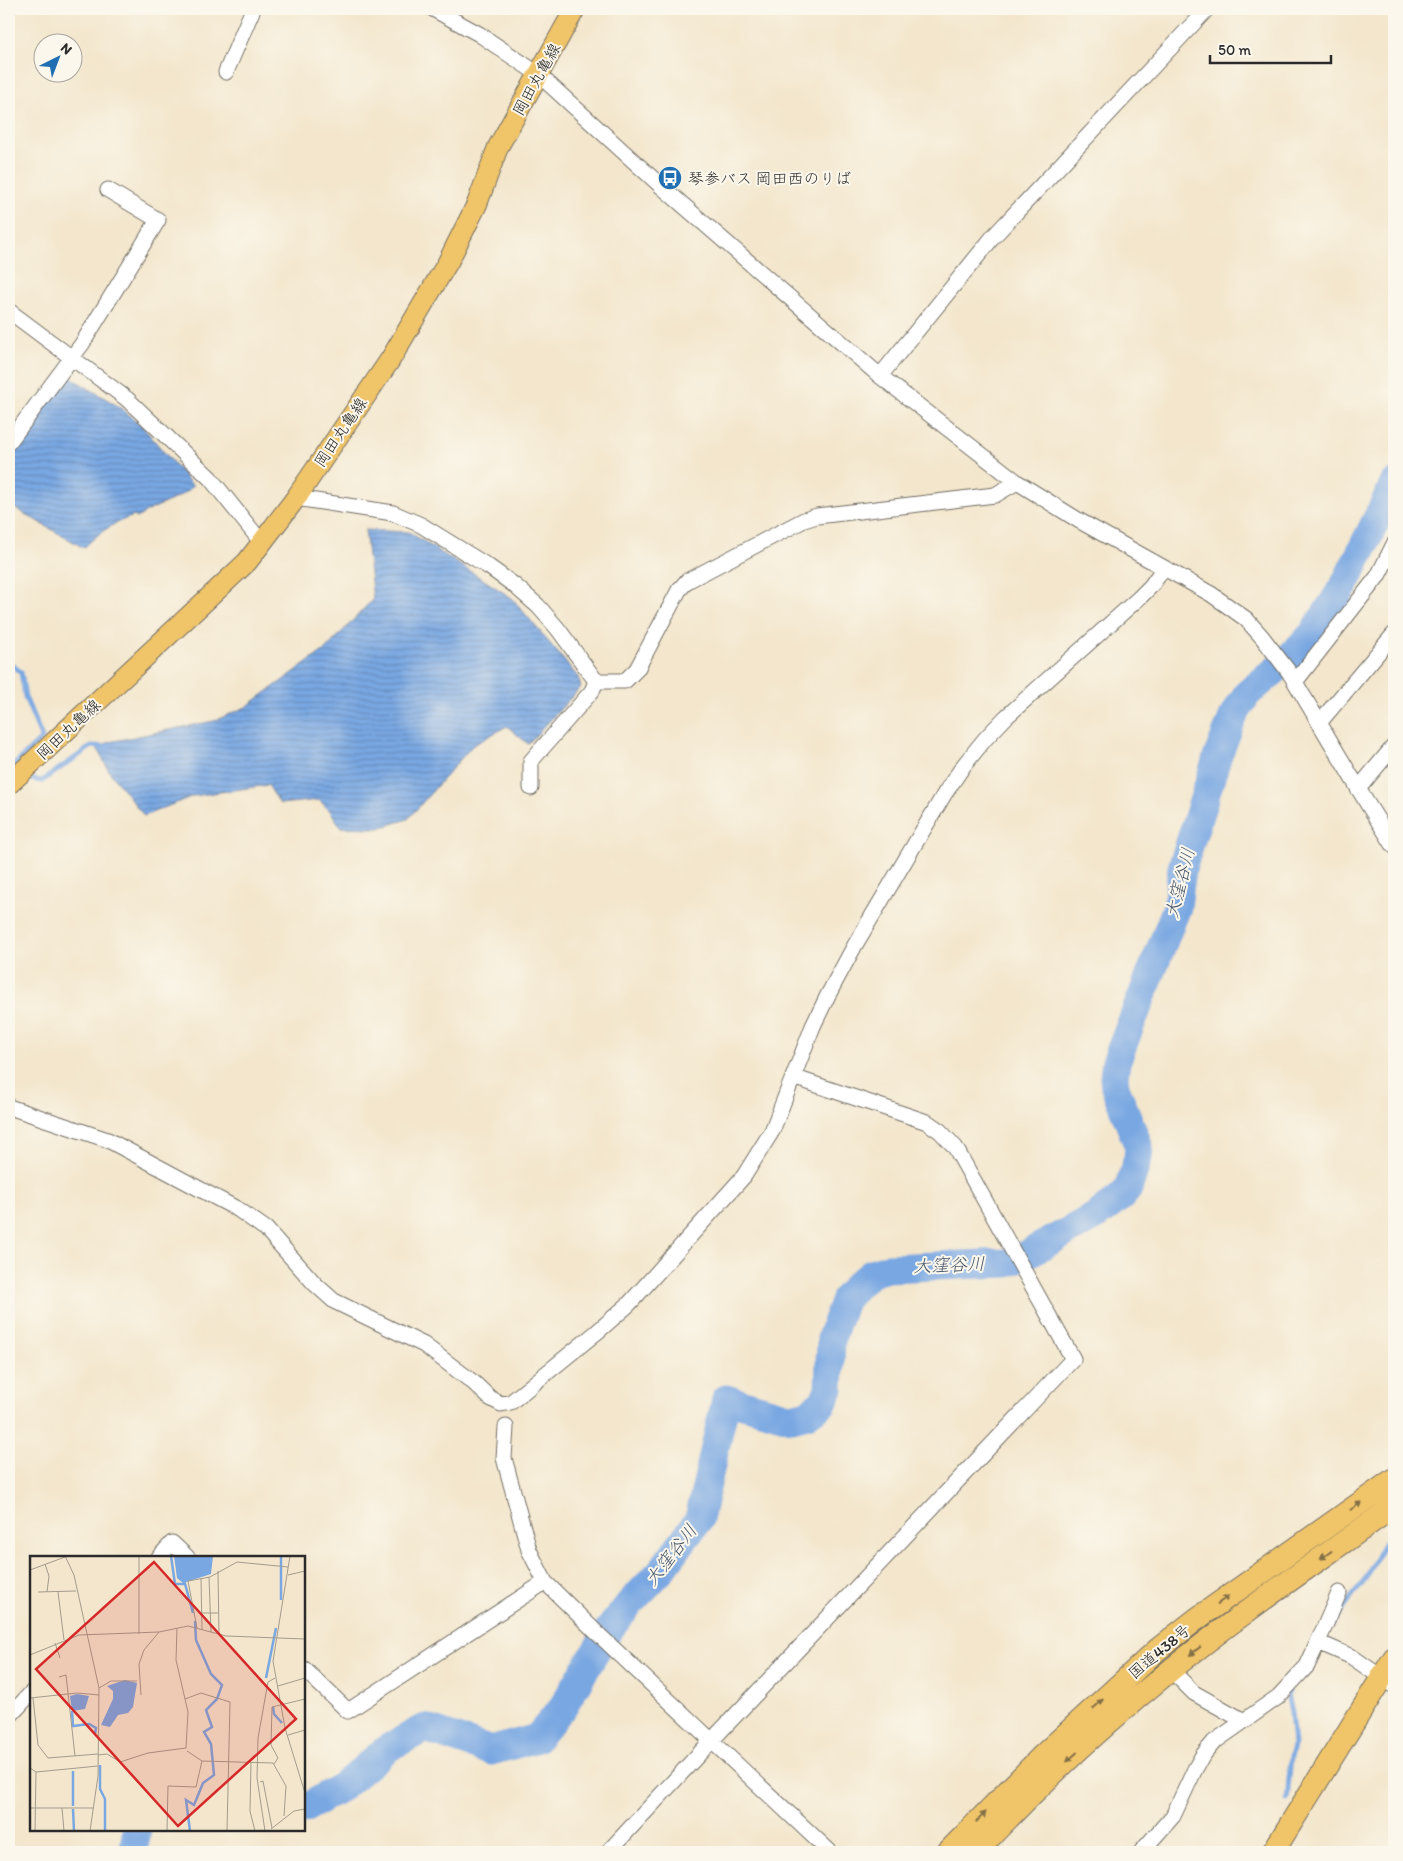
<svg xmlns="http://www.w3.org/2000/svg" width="1403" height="1861" font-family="Itim,'Klee One',sans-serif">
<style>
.water{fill:url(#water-rules);stroke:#526986}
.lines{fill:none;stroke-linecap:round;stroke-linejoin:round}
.stream{stroke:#79a7e2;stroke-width:5}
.river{stroke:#79a7e2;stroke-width:29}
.minor-casing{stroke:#716c63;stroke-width:17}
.major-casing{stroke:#716c63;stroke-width:22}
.highway-casing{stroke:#716c63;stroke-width:24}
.minor{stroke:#fff;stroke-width:15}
.major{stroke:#f0c469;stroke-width:20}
.highway{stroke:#f0c469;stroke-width:22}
.oneway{fill:#847047}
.labels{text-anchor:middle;stroke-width:4;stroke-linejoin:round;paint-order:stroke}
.street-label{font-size:16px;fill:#2b2b2b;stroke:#fbf7ec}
.poi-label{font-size:16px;fill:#2b2b2b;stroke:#fbf7ec;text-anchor:start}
.water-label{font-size:18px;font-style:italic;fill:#46566b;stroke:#fbf7ec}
.inset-river{fill:none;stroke:#79a7e2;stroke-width:2.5}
.inset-road{fill:none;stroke:#a39b8c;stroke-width:1}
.view{fill:#d62828;fill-opacity:0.15;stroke:#d62828;stroke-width:2.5}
.inset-edge{fill:none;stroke:#2b2b2b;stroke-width:2.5}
</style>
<defs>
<pattern id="water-rules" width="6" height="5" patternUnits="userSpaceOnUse" patternTransform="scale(1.25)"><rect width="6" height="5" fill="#79a7e2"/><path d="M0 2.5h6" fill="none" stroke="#6388b7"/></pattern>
</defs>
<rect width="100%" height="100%" fill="#fbf7ec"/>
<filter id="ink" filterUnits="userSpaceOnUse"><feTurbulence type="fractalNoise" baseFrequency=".02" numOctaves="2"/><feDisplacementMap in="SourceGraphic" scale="10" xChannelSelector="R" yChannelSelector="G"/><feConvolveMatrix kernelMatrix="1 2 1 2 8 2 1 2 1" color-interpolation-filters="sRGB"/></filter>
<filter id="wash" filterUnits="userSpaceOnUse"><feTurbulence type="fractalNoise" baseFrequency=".0096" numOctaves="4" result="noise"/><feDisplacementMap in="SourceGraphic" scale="20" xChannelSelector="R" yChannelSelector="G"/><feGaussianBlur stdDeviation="1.12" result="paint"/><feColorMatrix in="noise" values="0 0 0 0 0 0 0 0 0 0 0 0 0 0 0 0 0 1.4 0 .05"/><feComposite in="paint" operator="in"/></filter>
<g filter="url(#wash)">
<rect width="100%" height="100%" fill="#f3e6cc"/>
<path class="water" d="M 68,376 L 118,406 L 141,425 L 193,486 C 178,501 154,505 137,518 L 134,516 C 114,522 98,533 84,548 L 9,505 L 9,462 L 64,377 Z
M 365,530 L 409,532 L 512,598 L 578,677 L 581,687 L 528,744 L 507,726 L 472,746 L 408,819 L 379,828 L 341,827 L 331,812 L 319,800 L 280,804 L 268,785 L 193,796 L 144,816 L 109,771 L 98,749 L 109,742 L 214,721 L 246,707 L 326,649 L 373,599 Z"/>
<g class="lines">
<path class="stream" d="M 9,663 L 21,672 L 25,697 L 42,738 L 9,770
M 23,780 L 25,778 L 42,781 L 92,746 L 109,747
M 1333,1625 C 1341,1609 1351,1598 1362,1584 C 1374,1567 1379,1546 1394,1531
M 1287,1800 L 1291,1757 L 1294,1746 L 1291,1711 L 1287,1695 L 1289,1692"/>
<path class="river" d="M 304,1809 L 343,1786 L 388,1748 L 425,1728 L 491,1751 L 537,1738 L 562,1708 L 608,1631 L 630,1603 L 660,1572 L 699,1519 L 726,1399 L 792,1418 L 807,1414 L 823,1403 L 829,1389 L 831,1339 L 836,1323 L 845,1299 L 857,1285 L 871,1273 L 887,1268 L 1007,1263 L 1027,1254 L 1096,1216 L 1122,1196 L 1128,1189 L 1138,1158 L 1139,1147 L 1115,1087 L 1114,1077 L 1116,1062 L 1177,907 L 1182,868 L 1218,755 L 1233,717 L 1247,694 L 1279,667 L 1312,635 L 1344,586 L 1394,484
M 133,1852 L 137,1830"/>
</g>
</g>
<g filter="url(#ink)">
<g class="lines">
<g class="minor-casing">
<path id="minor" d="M 433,9 L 479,34 L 538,74 L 661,186 L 880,376 L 1017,482 L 1078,520 L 1211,594 L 1246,619 L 1262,637 L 1289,672 L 1367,803 L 1394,846
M 226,72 L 253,9
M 9,311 L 127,399 L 210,478 L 262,543
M 880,376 L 993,237 L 1207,9
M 9,442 L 82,344 L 158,220 L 108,190
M 296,498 L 393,513 L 421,525 L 489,567 L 514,585 L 538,606 L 558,629 L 596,681
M 596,681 L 625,681 L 637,669 L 679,590 L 687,581 L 804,520 L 817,516 L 995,495 L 1017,482
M 1295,682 L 1378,576 L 1394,544
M 1319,723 L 1394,634
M 531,788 L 531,761 L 592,691 L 596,681
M 1358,789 L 1394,746
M 9,1107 L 108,1140 L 239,1210 L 266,1229 L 315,1284 L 334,1301 L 424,1345 L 474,1383 L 490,1398 L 501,1404 L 511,1402 L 597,1332 L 629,1304 L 744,1176 L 772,1131 L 813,1026 L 828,995 L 855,945 L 945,793 L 964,765 L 985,739 L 1006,717 L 1140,597 L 1151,586 L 1163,569
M 506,1427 L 504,1458 L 529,1550 L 545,1582 L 597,1633 L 830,1852
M 159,1557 L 172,1543 L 187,1557
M 1318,1642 L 1339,1593
M 304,1669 L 348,1711 L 545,1582
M 1171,1670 L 1194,1693 L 1244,1721
M 9,1717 L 31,1693
M 608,1852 L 712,1740 L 1073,1359 L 955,1147 L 940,1131 L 927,1122 L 793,1077
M 1141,1852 L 1173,1816 L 1195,1769 L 1203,1755 L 1214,1742 L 1278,1697 L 1307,1666 L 1318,1642 L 1352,1657 L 1394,1686"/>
</g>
<g class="major-casing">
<path id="major" d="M 9,784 L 247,562 L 296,498 L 390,360 L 448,262 L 477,204 L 498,147 L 575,9"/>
</g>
<g class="highway-casing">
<path id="highway" d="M 948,1852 L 1043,1755 L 1157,1650 L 1198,1618 L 1394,1479
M 976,1852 C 1036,1787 1103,1725 1172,1669 C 1243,1611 1320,1560 1394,1506
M 1273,1852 L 1394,1658"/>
</g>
<use href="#minor" class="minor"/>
<use href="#major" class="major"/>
<use href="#highway" class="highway"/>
</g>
<defs><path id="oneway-solid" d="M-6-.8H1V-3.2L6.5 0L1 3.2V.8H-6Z" transform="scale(1.25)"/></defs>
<g class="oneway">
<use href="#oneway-solid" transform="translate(1356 1506) rotate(-35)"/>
<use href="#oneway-solid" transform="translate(1326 1555) rotate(144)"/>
<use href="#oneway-solid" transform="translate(1223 1600) rotate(-36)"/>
<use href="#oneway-solid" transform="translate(1195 1651) rotate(142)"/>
<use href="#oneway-solid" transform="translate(1098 1704) rotate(-43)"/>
<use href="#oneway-solid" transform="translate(1072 1757) rotate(138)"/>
<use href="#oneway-solid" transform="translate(981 1817) rotate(-45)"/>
</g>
</g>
<defs>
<g id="bus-disc" transform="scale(1.25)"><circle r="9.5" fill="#1f6fb2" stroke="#fbf7ec"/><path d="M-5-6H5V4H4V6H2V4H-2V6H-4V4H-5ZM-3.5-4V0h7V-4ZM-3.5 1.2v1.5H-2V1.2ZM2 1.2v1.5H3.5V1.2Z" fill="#fff"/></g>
</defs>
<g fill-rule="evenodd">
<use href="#bus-disc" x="670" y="178"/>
</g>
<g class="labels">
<g class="street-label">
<text transform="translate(536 79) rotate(-61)" y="6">岡田丸亀線</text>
<text transform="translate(340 432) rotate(-56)" y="6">岡田丸亀線</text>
<text transform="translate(68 729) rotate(-43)" y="6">岡田丸亀線</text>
<text transform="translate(1159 1651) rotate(-40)" y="6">国道438号</text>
</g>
<g class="poi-label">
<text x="688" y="184">琴参バス 岡田西のりば</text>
</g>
<g class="water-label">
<text transform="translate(1180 883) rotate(-76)" y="6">大窪谷川</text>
<text transform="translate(949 1265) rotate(-2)" y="6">大窪谷川</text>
<text transform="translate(671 1555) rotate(-52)" y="6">大窪谷川</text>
</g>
</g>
<g transform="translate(30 1556)">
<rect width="275" height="275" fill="#f3e6cc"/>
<path d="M 144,0 L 183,0 L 181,18 L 153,27 L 147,22 ZM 95,124 L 107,127 L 103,151 L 98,157 L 88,159 L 80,171 L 71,169 L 83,143 L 83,135 L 77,130 ZM 47,138 L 59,140 L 55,153 L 42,155 L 40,140 Z" fill="#79a7e2"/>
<path class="inset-river" d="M 141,0 L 145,28 L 155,28M 154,24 L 163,57M 251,44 L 251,0M 236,122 L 246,72M 243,151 L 244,158 L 252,167M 42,155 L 43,170 L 59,168 L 66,172 L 65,178M 70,209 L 70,233 L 75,243 L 75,275M 43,250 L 43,215M 43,253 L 44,275M 160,275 L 156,244 L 164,249 L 173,227 L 184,219 L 181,188 L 174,176 L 182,171 L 176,154 L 187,143 L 192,129 L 181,118 L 166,84 L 165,65"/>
<path class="inset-road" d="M 35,0 L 44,19 L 69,132 L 68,220 L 60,275M 260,0 L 243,105 L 255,172 L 275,237M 15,8 L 19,20 L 17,36M 0,14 L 35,1M 188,15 L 189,79M 258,19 L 275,15M 179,21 L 181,76M 171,23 L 172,74M 8,36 L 46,35M 28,36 L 34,84M 172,57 L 189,57M 167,72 L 158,25 L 180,21 L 207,6 L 258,11M 109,78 L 109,0M 25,87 L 30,102M 0,99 L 49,79 L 129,76 L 158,70 L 196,80 L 275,83M 29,121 L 36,119 L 45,200M 248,130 L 275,122M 69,132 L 81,125 L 107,125M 111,139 L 109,108 L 114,94 L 129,76M 0,142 L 47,137 L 69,139M 3,142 L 8,189 L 18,202 L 68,198M 155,143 L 171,137 L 200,146 L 197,275M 258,179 L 275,174M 157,195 L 172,205 L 243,207 L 256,230 L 254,260M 68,199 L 77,198 L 90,206 L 118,197 L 156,192 L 158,156 L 146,104 L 147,72M 221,207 L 220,255 L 225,275M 244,208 L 248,202 L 241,189 L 242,151 L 275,143M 0,212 L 6,216 L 68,210M 230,226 L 233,225 L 242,272M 0,252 L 63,252M 32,252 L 34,275M 241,273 L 264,255 L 275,253M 5,275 L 6,216M 137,275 L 138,230 L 166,231 L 172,205M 235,275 L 227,222 L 228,182 L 238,126 L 245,122"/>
<path class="view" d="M 124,6 L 266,163 L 148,270 L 6,113 Z"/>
<rect width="275" height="275" class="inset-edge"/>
</g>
<rect width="1403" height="1861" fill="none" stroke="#fbf7ec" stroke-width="30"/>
<g transform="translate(58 58) rotate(42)"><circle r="24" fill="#fbf7ec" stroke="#a8a59f"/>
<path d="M0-4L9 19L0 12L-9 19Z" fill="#1f6fb2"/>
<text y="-8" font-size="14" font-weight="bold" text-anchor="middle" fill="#2b2b2b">N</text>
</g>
<path d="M1210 55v8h121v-8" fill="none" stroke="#2b2b2b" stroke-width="2.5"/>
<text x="1218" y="55" font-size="15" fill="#2b2b2b" stroke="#fbf7ec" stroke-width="4" paint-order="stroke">50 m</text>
</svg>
